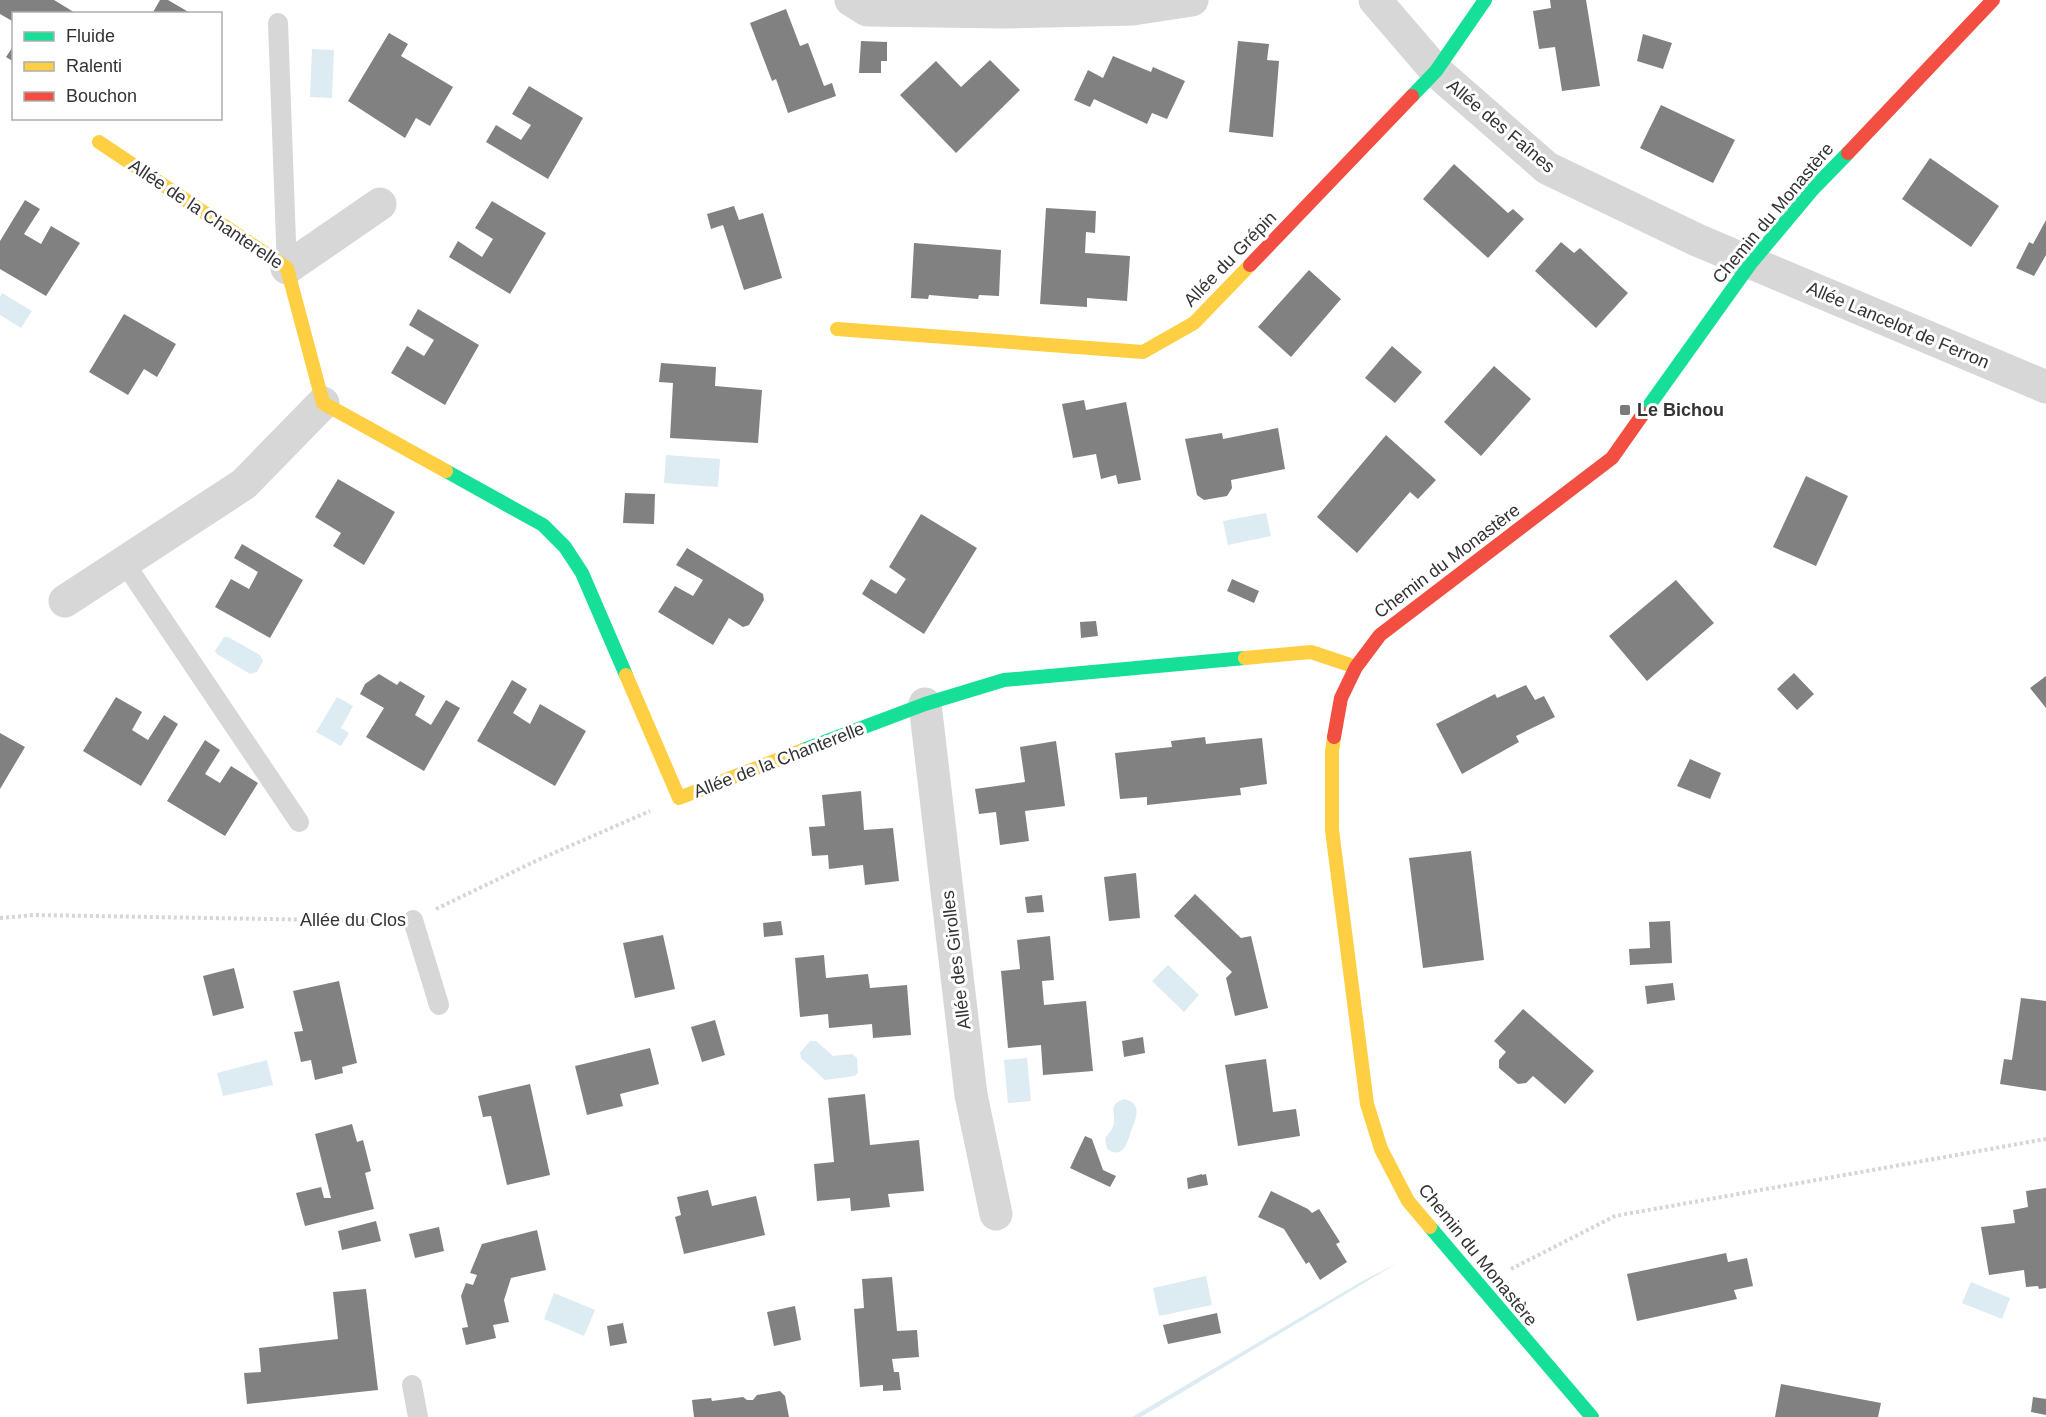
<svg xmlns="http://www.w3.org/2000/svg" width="2046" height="1417" font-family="Helvetica,sans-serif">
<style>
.water{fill:#ddebf3}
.building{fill:#818181}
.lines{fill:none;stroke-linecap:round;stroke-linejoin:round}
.path{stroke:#d6d6d6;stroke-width:4;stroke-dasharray:3 3;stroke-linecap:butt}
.lane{stroke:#d7d7d7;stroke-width:20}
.street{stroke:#d7d7d7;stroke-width:33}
.fast{stroke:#16e098;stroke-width:14}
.slow{stroke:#ffcf43;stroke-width:14}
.jam{stroke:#f24e42;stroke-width:14}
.poi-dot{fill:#7a7a7a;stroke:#fff;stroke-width:2}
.labels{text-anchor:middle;stroke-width:6;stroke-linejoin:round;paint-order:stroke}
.street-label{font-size:18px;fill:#333;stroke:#fff}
.poi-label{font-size:18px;font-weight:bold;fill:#333;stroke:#fff;text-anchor:start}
</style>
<rect width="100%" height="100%" fill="#fff"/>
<path class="water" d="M 312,49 L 334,50 L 332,98 L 310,97 Z
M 2,293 L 32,311 L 21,328 L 0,315 L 0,297 Z
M 666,455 L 720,459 L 718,487 L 664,483 Z
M 1266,513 L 1271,536 L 1228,545 L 1223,521 Z
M 224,637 L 228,637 L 260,655 L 263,661 L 257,672 L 250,674 L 217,654 L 215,651 Z
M 337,697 L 353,706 L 341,728 L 349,733 L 341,746 L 316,732 Z
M 1168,965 L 1199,995 L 1184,1012 L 1152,981 Z
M 810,1041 L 816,1041 L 833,1056 L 852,1054 L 857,1058 L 858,1072 L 855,1076 L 825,1080 L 801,1058 L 800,1053 Z
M 1027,1058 L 1031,1101 L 1008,1103 L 1004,1060 Z
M 267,1060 L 273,1085 L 223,1096 L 217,1073 Z
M 1125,1099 C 1130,1101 1134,1102 1136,1108 C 1138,1115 1134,1124 1131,1131 C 1128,1143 1122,1160 1107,1149 L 1105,1139 C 1108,1133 1114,1129 1114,1122 C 1115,1110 1108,1104 1125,1099 Z
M 1399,1262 L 1141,1417 L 1132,1417 L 1359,1283 Z
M 1206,1276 L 1212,1305 L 1159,1316 L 1153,1288 Z
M 1971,1282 L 2010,1298 L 2002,1319 L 1962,1303 Z
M 554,1293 L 595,1310 L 584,1336 L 544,1319 Z"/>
<path class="building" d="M 0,0 L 54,0 L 77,14 L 14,14 L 14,22 L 0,14 Z
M 160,0 L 168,0 L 192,14 L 152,14 Z
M 1550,0 L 1586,0 L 1600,86 L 1562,91 L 1555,47 L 1539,49 L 1533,11 L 1551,8 Z
M 786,9 L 800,46 L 808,43 L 824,86 L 832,83 L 836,96 L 788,113 L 776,79 L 772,81 L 750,23 Z
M 389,33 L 408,44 L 401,56 L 453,87 L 430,126 L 416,118 L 405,138 L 348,101 Z
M 1643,34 L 1672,43 L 1663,69 L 1637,61 Z
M 861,41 L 887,42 L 887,61 L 881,61 L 881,73 L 859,73 Z
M 1238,41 L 1269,44 L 1267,60 L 1279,61 L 1273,137 L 1229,132 Z
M 14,45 L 14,62 L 6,57 Z
M 1113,56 L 1151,72 L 1153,67 L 1185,81 L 1167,119 L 1152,113 L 1147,124 L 1094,99 L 1090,107 L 1074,100 L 1088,70 L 1103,78 Z
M 990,60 L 1020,90 L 956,153 L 900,95 L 936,61 L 961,87 Z
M 529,86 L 583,118 L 548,179 L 486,142 L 496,125 L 521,140 L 531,125 L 512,114 Z
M 1661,105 L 1735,140 L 1713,183 L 1640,148 Z
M 1930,158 L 1999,206 L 1971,247 L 1902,199 Z
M 1454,164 L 1508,213 L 1513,209 L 1524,219 L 1488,258 L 1423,199 Z
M 25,200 L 40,209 L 24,234 L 41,244 L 51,226 L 80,243 L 46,296 L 0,269 L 0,241 Z
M 492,201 L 546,233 L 510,294 L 449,257 L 458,241 L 482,257 L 493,239 L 475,228 Z
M 734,206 L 739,220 L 763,213 L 782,278 L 744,290 L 723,225 L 711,229 L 707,214 Z
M 1046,208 L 1096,211 L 1095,233 L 1086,232 L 1085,253 L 1130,256 L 1127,301 L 1087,298 L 1087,307 L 1040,304 Z
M 2046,220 L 2046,255 L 2034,276 L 2016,268 L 2029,242 L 2033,244 Z
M 1561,242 L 1574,253 L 1580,248 L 1628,293 L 1596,328 L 1535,271 Z
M 914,243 L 1001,250 L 999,296 L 979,295 L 978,299 L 929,295 L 928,299 L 911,298 Z
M 1309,270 L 1341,299 L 1291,357 L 1258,327 Z
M 418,309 L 479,345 L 445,405 L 391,373 L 407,346 L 424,356 L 434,340 L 409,325 Z
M 124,314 L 176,344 L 157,377 L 144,369 L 128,395 L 89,372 Z
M 1392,346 L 1422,372 L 1395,403 L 1365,378 Z
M 661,363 L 716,367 L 715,386 L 762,390 L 758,443 L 670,438 L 673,383 L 659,382 Z
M 1494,366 L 1531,399 L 1481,456 L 1444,422 Z
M 1084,400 L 1086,410 L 1126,402 L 1141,480 L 1118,484 L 1116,475 L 1101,479 L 1096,454 L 1073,458 L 1062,404 Z
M 1278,428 L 1285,469 L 1231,480 L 1232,488 L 1227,496 L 1204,500 L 1197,495 L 1185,439 L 1222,433 L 1223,439 Z
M 1386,435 L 1436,480 L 1418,499 L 1410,492 L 1357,553 L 1317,517 Z
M 1806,476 L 1848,496 L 1816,566 L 1773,547 Z
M 338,479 L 395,512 L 364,565 L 333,546 L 341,533 L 315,517 Z
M 625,493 L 655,494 L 654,524 L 623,523 Z
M 921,514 L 977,548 L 924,634 L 862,594 L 871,579 L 896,594 L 906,579 L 889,567 Z
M 242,544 L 303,580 L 270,638 L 215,607 L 231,579 L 249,589 L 258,572 L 234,558 Z
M 687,548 L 763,594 L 764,600 L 749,625 L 743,627 L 729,618 L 713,645 L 658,612 L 675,586 L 693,596 L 703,580 L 676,565 Z
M 1232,579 L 1259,591 L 1254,603 L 1227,591 Z
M 1676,580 L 1714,623 L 1647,681 L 1609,636 Z
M 1096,621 L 1098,636 L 1081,638 L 1080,622 Z
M 1794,673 L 1814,694 L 1797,710 L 1777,689 Z
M 379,674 L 397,685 L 400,681 L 425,696 L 415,715 L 431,725 L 446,700 L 460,708 L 424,771 L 366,737 L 384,708 L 360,694 L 365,684 Z
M 2046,676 L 2046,708 L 2030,688 Z
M 512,680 L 527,689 L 513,713 L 530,724 L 540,704 L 586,731 L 555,786 L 477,741 Z
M 1526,685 L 1535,700 L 1544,696 L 1555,717 L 1516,736 L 1519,742 L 1462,774 L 1436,724 L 1495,694 L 1497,698 Z
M 116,697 L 142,712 L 132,730 L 148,740 L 164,715 L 178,724 L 141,786 L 83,751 Z
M 0,733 L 25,747 L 0,789 Z
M 1205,737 L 1206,744 L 1262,738 L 1267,784 L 1240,788 L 1241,795 L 1147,805 L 1147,797 L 1120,799 L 1115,753 L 1172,747 L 1171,741 Z
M 205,740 L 220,750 L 205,774 L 220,783 L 231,766 L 258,783 L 225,836 L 167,801 Z
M 1056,741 L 1065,806 L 1025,811 L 1029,841 L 1000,845 L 996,812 L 979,814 L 975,789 L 1025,782 L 1020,747 Z
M 1690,759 L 1721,773 L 1710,799 L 1677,786 Z
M 861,791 L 864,830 L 893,828 L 899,881 L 865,885 L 863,865 L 829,869 L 828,855 L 812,856 L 809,827 L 825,826 L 822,795 Z
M 1471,851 L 1484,960 L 1423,968 L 1409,858 Z
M 1136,873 L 1140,918 L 1109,921 L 1104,877 Z
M 1195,894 L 1241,938 L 1251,936 L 1268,1008 L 1235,1016 L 1226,978 L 1232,972 L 1174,916 Z
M 1042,895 L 1044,912 L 1027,913 L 1025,897 Z
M 781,921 L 783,935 L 764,937 L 763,923 Z
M 1670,921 L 1672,963 L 1630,965 L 1629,949 L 1650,948 L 1649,922 Z
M 663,935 L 675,989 L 635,998 L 623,943 Z
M 1050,936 L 1054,980 L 1042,981 L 1044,1005 L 1086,1001 L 1093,1071 L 1043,1075 L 1041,1045 L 1008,1048 L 1001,971 L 1020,969 L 1017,940 Z
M 824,955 L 826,978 L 868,974 L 870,988 L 907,985 L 911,1035 L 873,1038 L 872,1024 L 829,1028 L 828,1014 L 800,1017 L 795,958 Z
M 234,968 L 244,1008 L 213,1016 L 203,976 Z
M 339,981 L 357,1063 L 342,1067 L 343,1073 L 315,1080 L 311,1060 L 301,1062 L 294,1032 L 303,1031 L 293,991 Z
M 1673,983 L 1675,1000 L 1647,1004 L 1645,986 Z
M 2021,998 L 2046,1001 L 2046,1091 L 2000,1084 L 2004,1059 L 2012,1060 Z
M 1523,1009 L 1594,1071 L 1565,1104 L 1533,1076 L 1526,1083 L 1518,1084 L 1499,1068 L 1499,1060 L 1506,1052 L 1494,1041 Z
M 715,1020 L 725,1055 L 702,1062 L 691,1027 Z
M 1143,1037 L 1145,1053 L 1124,1057 L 1122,1041 Z
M 650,1048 L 659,1084 L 620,1094 L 623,1106 L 587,1115 L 575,1066 Z
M 1266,1059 L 1273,1112 L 1296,1109 L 1300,1136 L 1238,1146 L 1225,1065 Z
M 530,1084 L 550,1175 L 507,1185 L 491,1116 L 483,1117 L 478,1096 Z
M 865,1094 L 870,1145 L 919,1140 L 924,1191 L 888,1194 L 890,1207 L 851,1211 L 850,1198 L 817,1201 L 814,1164 L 834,1162 L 828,1098 Z
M 352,1124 L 357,1142 L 363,1140 L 371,1171 L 365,1173 L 374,1209 L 305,1226 L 296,1193 L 321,1187 L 324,1198 L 331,1198 L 315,1134 Z
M 1085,1136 L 1092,1139 L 1103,1170 L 1116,1176 L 1110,1187 L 1070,1168 Z
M 1202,1174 L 1202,1175 L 1206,1174 L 1208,1185 L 1188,1189 L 1187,1178 Z
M 2046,1188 L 2046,1288 L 2039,1289 L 2038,1286 L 2026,1287 L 2024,1270 L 1989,1275 L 1981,1227 L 2015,1223 L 2013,1210 L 2028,1207 L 2026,1191 Z
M 708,1190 L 712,1206 L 756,1196 L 765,1235 L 684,1254 L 675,1217 L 681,1215 L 677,1197 Z
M 1271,1191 L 1308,1209 L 1312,1213 L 1319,1209 L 1340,1242 L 1336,1244 L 1347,1262 L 1320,1280 L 1309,1262 L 1306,1264 L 1284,1229 L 1258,1217 Z
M 376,1221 L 381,1241 L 342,1250 L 338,1231 Z
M 439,1227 L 444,1251 L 415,1258 L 409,1234 Z
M 537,1230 L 546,1270 L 511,1278 L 504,1300 L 509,1322 L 493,1325 L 496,1338 L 466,1345 L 462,1328 L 468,1327 L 461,1296 L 466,1283 L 473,1285 L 477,1275 L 470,1273 L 482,1244 Z
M 1726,1253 L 1728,1262 L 1747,1258 L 1753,1286 L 1734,1290 L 1737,1299 L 1637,1321 L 1627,1274 Z
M 892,1277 L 897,1331 L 917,1330 L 919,1357 L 892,1359 L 894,1372 L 899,1372 L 901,1390 L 883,1391 L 883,1385 L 860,1387 L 854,1309 L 864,1308 L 862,1279 Z
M 366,1289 L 378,1390 L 247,1404 L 244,1373 L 261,1372 L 259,1348 L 338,1339 L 333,1292 Z
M 795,1306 L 801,1340 L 774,1346 L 767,1312 Z
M 1217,1313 L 1221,1333 L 1168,1344 L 1163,1325 Z
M 623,1323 L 627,1343 L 610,1346 L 607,1326 Z
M 1781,1384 L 1881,1403 L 1878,1417 L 1775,1417 Z
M 780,1391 L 785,1396 L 789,1417 L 694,1417 L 692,1400 L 711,1398 L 712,1401 L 743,1397 L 747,1400 L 753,1400 L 757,1395 Z
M 2033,1397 L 2046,1399 L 2046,1415 L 2031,1412 Z"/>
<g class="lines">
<path class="path" d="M 436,909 L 540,859 L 650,811
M 0,918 L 34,915 L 386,921
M 1511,1269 L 1615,1216 L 2046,1139"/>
<path class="lane" d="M 278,23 L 287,268
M 124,562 L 299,822
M 413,920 L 439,1005
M 412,1385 L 418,1417"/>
<path class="street" d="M 851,0 L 867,10 L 1003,12 L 1133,9 L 1192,0
M 1375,0 L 1436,71 L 1547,168 L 1697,240 L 2046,387
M 287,268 L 380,204
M 65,601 L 244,484 L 323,403
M 925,704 L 971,1095 L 996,1214"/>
<path class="fast" d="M 1412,96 L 1436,71 L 1485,0
M 1643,414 L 1751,263 L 1813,189 L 1848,153
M 446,471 L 543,525 L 565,547 L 582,573 L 626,675
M 803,750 L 925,704 L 1004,680 L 1245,658
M 1430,1227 L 1592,1417"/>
<path class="slow" d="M 99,142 L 287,268 L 323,403 L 446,471
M 837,329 L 1143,352 L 1194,323 L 1250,265
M 1245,658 L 1311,652 L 1356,667
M 626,675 L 679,798 L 803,750
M 1334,737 L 1332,751 L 1332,830 L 1367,1104 L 1381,1149 L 1408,1201 L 1430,1227"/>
<path class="jam" d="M 1848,153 L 1993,0
M 1250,265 L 1412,96
M 1334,737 L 1341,698 L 1356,667 L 1380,635 L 1612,458 L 1643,414"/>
</g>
<rect class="poi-dot" x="1619" y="404" width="12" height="12" rx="3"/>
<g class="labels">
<g class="street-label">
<text transform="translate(1501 126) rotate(40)" y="6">Allée des Faînes</text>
<text transform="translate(1773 213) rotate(-50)" y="6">Chemin du Monastère</text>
<text transform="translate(206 214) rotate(34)" y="6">Allée de la Chanterelle</text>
<text transform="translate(1230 259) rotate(-46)" y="6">Allée du Grépin</text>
<text transform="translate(1898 325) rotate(23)" y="6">Allée Lancelot de Ferron</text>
<text transform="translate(1447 561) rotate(-37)" y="6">Chemin du Monastère</text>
<text transform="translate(779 760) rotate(-21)" y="6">Allée de la Chanterelle</text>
<text x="353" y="926">Allée du Clos</text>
<text transform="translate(956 960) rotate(-97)" y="6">Allée des Girolles</text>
<text transform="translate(1478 1255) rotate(51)" y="6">Chemin du Monastère</text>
</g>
<g class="poi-label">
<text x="1637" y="416">Le Bichou</text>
</g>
</g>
<rect x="12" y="12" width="210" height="108" fill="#ffffff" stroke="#adadad" stroke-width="1.5"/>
<rect x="24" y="32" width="30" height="9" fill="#16e098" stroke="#adadad" stroke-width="1.5"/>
<text x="66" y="42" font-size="18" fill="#333333">Fluide</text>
<rect x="24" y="62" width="30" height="9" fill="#ffcf43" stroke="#adadad" stroke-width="1.5"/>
<text x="66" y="72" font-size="18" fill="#333333">Ralenti</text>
<rect x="24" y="92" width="30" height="9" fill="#f24e42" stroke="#adadad" stroke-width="1.5"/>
<text x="66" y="102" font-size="18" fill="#333333">Bouchon</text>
</svg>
